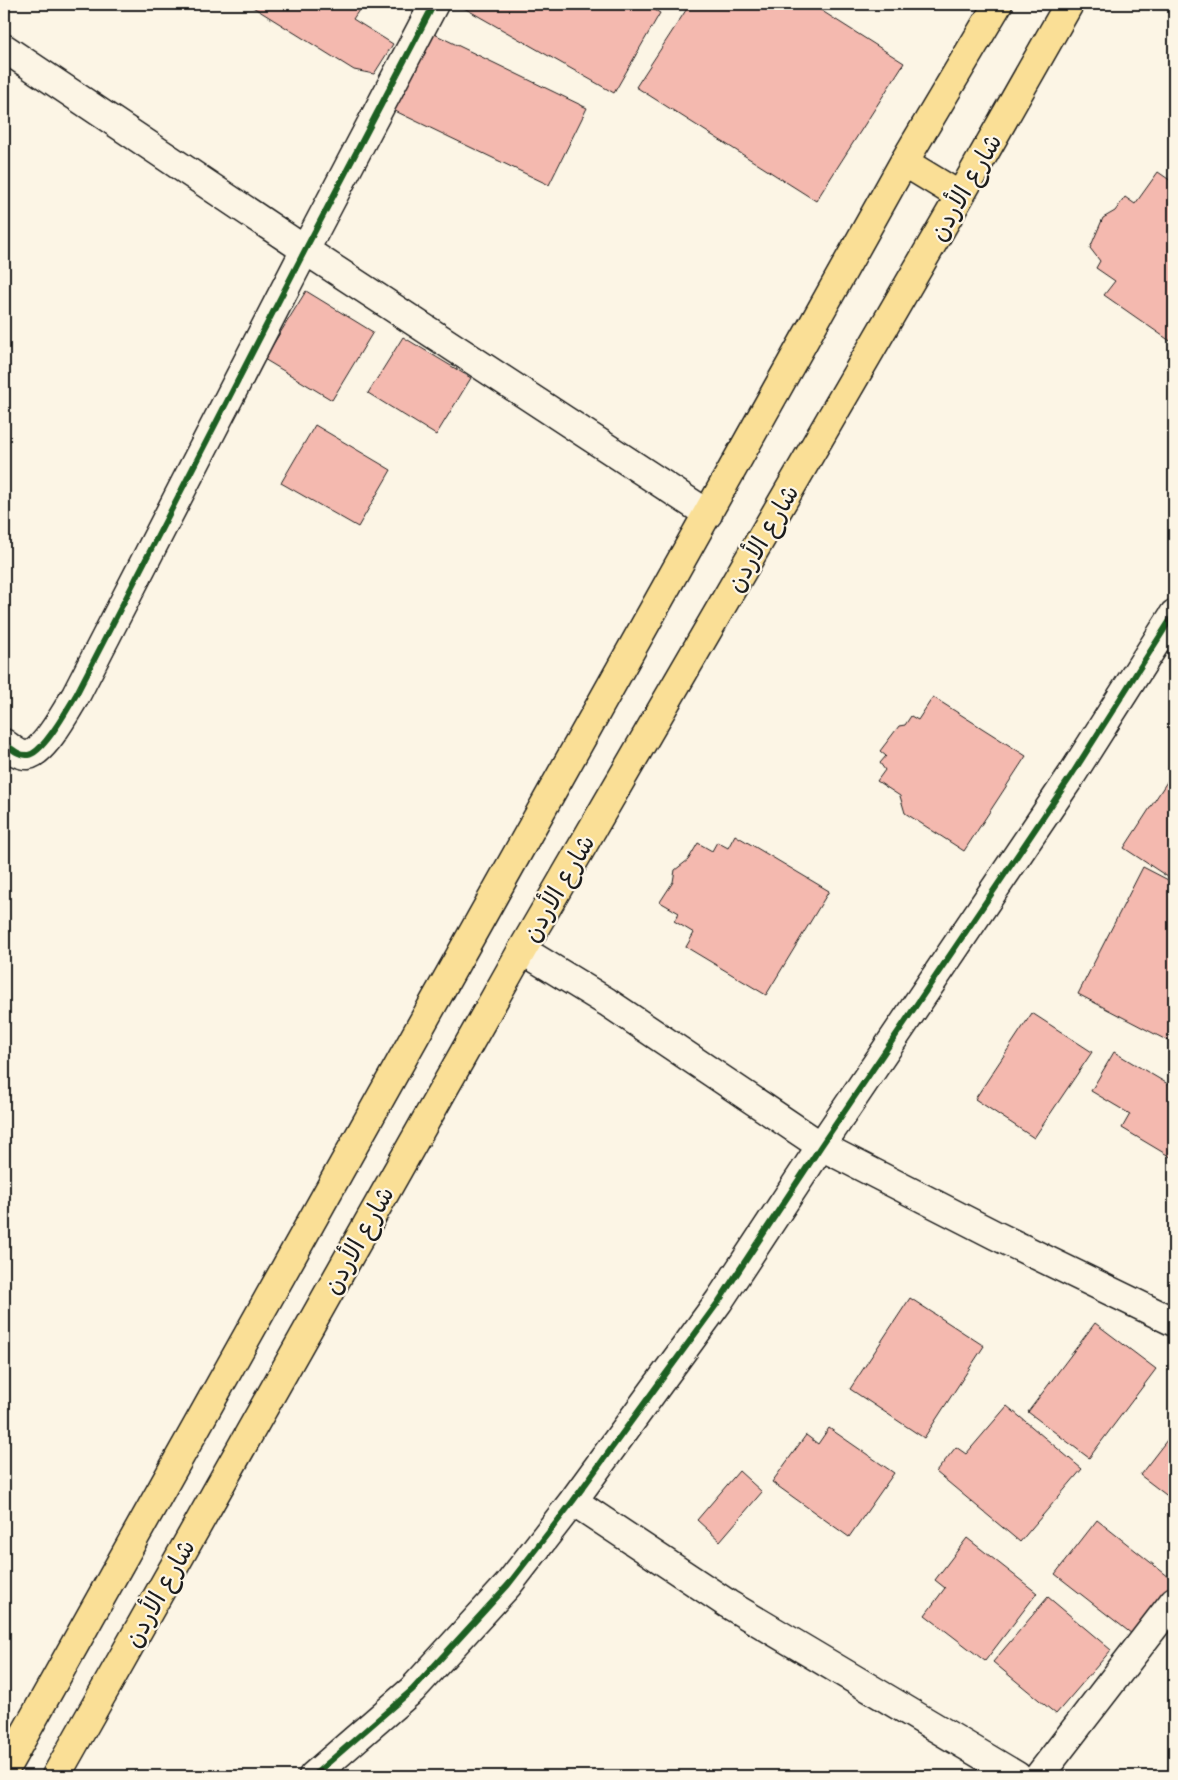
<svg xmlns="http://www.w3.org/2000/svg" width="1178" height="1780" font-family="Caveat,'Playpen Sans Arabic',sans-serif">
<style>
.building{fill:#f4b9af;stroke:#1c1c1c}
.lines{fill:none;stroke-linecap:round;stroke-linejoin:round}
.minor-casing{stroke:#1c1c1c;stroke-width:31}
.highway-casing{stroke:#1c1c1c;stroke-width:31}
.minor{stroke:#fcf5e5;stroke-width:28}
.highway{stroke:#fadf96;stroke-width:28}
.cycleway-casing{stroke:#fcf5e5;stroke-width:9}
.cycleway{stroke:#1b5e20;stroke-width:6}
.labels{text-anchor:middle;stroke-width:4.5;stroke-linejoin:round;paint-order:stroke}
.street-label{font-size:25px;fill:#1c1c1c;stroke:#fcf5e5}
</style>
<rect width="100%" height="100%" fill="#fcf5e5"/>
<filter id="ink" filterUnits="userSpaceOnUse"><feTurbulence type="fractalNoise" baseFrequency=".02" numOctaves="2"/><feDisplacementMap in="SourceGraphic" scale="10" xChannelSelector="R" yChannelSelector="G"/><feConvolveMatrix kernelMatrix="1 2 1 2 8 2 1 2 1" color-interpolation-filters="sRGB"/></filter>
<g filter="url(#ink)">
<path class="building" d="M 248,4 L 363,4 L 353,19 L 393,44 L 374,74 L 354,70 Z
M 457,4 L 644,4 L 660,13 L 614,93 Z
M 690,4 L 811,4 L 904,63 L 816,201 L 636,87 Z
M 428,31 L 587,108 L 549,185 L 391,109 Z
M 1158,172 L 1174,183 L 1174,335 L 1170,341 L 1104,295 L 1115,281 L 1096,268 L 1100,261 L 1090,248 L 1103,218 L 1115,211 L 1125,197 L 1135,204 Z
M 306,291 L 373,332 L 332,400 L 264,359 Z
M 403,337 L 471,378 L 436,435 L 368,393 Z
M 315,425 L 391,470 L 358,527 L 281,483 Z
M 933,697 L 1026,756 L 964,851 L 905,813 L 900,796 L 877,781 L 885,770 L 880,763 L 886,756 L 880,751 L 899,726 L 905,725 L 911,716 L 918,720 Z
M 1174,771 L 1174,881 L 1124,848 Z
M 735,835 L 829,891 L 766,995 L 686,947 L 694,933 L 674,921 L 679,913 L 660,902 L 673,882 L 675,870 L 688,860 L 698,843 L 712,851 L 717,842 L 728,848 Z
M 1143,867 L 1174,883 L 1174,1044 L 1078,994 Z
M 1032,1013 L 1092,1052 L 1034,1138 L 975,1099 Z
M 1114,1052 L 1173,1087 L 1174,1085 L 1174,1159 L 1122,1128 L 1130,1114 L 1091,1091 Z
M 910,1298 L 984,1346 L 924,1438 L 850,1389 Z
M 1095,1323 L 1156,1369 L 1089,1458 L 1028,1412 Z
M 1007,1406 L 1082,1469 L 1020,1542 L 936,1472 L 956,1447 L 966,1454 Z
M 829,1428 L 894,1473 L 849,1537 L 772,1482 L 806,1435 L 818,1444 Z
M 1174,1431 L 1174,1501 L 1140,1475 Z
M 739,1471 L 762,1492 L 720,1541 L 697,1520 Z
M 1097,1520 L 1174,1581 L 1132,1634 L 1055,1574 Z
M 967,1538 L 1037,1593 L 985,1661 L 925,1615 L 945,1588 L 935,1580 Z
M 1048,1597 L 1111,1650 L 1056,1714 L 993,1662 Z"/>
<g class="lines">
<g class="minor-casing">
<path id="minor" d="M 4,48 L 305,250 L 708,514
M 4,743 C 11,748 19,756 28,755 C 43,754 68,708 76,695 L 305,250 L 434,4
M 522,950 L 607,1002 L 821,1146 L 995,1235 L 1174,1322
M 573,1501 L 728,1604 L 1017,1776
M 313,1776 L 412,1690 L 508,1585 L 573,1501 L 719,1301 L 821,1146 L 1071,776 L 1174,614
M 1039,1776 L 1174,1601"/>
</g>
<g class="highway-casing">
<path id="highway" d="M 904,162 L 960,196
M 4,1771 L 904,162 L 998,4
M 56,1776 L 522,950 L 960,196 L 1069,4"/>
</g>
<use href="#minor" class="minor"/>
<use href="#highway" class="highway"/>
<g class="cycleway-casing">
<path id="cycleway" d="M 4,743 C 11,748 19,756 28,755 C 43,754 68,708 76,695 L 305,250 L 434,4
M 313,1776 L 412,1690 L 508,1585 L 573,1501 L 719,1301 L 821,1146 L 1071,776 L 1174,614"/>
</g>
<use href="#cycleway" class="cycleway"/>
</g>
</g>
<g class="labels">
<g class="street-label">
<text transform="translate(965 187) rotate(-60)" y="9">شارع الأردن</text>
<text transform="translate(762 538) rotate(-60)" y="9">شارع الأردن</text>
<text transform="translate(558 888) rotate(-60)" y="9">شارع الأردن</text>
<text transform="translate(358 1240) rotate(-61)" y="9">شارع الأردن</text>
<text transform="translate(159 1593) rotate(-61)" y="9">شارع الأردن</text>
</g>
</g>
<rect width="1178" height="1780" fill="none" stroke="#fcf5e5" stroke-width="20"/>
<rect x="10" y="10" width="1158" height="1760" fill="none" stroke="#1c1c1c" stroke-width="2" filter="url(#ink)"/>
</svg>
